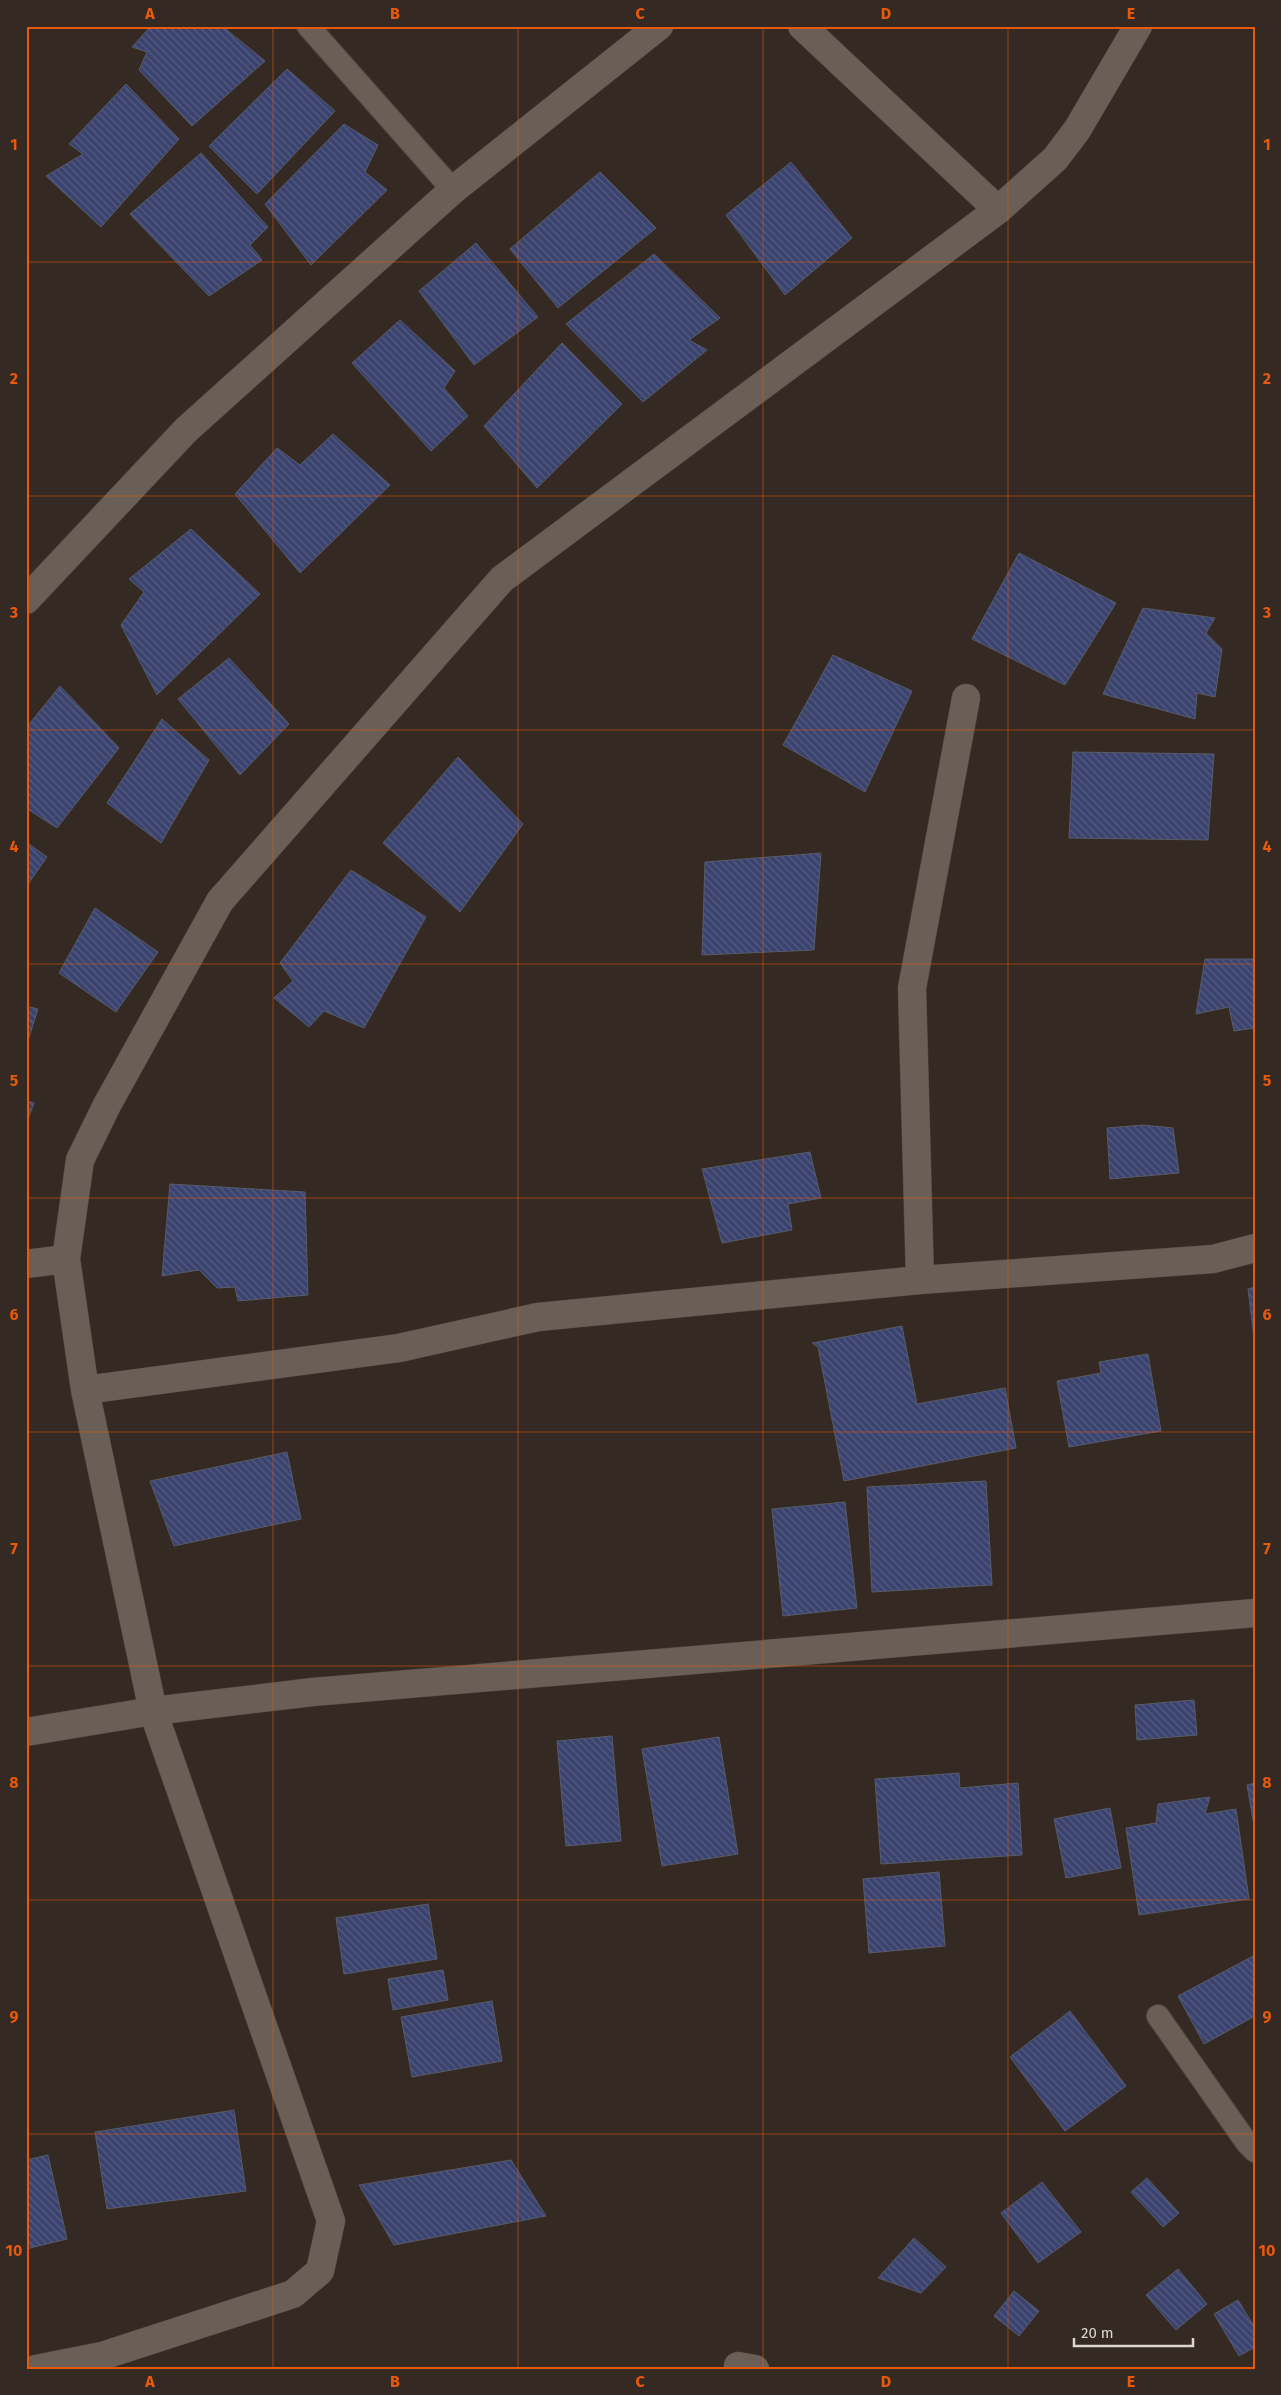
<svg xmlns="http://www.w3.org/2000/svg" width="1281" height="2395" font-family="'Fira Sans',sans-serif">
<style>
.building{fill:url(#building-back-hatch);stroke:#585b67}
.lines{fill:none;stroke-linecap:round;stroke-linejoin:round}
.service-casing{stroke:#4e453f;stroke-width:24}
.minor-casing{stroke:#4e453f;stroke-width:29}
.service{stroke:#6a5f57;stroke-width:22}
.minor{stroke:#6a5f57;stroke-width:28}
.grid{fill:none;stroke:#e8590c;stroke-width:1;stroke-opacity:0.55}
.neatline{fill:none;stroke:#e8590c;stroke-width:2}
.grid-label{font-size:16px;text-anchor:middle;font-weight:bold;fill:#e8590c}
</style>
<defs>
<pattern id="building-back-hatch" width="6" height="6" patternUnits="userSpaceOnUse" patternTransform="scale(1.25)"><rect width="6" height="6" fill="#3a426e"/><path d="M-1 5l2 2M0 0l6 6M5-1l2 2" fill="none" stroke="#565c82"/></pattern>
</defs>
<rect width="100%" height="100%" fill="#342a23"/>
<path class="building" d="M 151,26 L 222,26 L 265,61 L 192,126 L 139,70 L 147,52 L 132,47 Z
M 287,69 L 335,111 L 257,194 L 209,146 Z
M 126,84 L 179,139 L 101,227 L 46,176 L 83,154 L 69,144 Z
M 344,124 L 378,145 L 365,172 L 387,190 L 311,265 L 265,204 Z
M 201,153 L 268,227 L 250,245 L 262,260 L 209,296 L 130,214 Z
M 791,162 L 852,238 L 785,295 L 726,215 Z
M 600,172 L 656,228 L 558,308 L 510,249 Z
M 476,243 L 538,317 L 474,365 L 419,291 Z
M 654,254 L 720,318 L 689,340 L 707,350 L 643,402 L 566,324 Z
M 400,320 L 455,371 L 444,388 L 468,416 L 431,451 L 352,363 Z
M 562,343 L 622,404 L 537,488 L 484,426 Z
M 333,434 L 390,485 L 300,573 L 235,494 L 277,448 L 300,465 Z
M 191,529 L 260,594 L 157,695 L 121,625 L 144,592 L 129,579 Z
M 1019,553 L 1116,603 L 1065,685 L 972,639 Z
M 1143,608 L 1215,618 L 1206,633 L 1222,649 L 1215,697 L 1197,693 L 1195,719 L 1103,694 Z
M 833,655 L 912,691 L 865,792 L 783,745 Z
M 229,658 L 289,724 L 240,775 L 178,699 Z
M 60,686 L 119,748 L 57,828 L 26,808 L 26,728 Z
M 162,719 L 209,760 L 161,843 L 107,803 Z
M 1073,752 L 1214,754 L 1208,840 L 1069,838 Z
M 458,757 L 523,824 L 460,912 L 383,843 Z
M 26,842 L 47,857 L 26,887 Z
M 821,853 L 814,950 L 702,955 L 705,862 Z
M 351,870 L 426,917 L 364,1028 L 324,1011 L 309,1027 L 274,998 L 293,981 L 280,963 Z
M 95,908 L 158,952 L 116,1012 L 59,973 Z
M 1205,959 L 1255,959 L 1255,1028 L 1234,1031 L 1229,1007 L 1196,1014 Z
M 26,1006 L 38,1009 L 26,1047 Z
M 26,1101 L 34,1103 L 26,1124 Z
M 1144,1125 L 1173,1128 L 1179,1173 L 1110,1179 L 1107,1128 Z
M 810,1152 L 821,1198 L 788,1204 L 792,1230 L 722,1243 L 702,1169 Z
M 170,1184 L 305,1192 L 308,1295 L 238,1301 L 235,1287 L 217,1288 L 199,1270 L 162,1276 Z
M 1255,1287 L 1255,1345 L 1248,1289 Z
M 902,1326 L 917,1404 L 1005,1388 L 1016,1448 L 844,1481 L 818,1347 L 812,1343 Z
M 1148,1354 L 1161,1431 L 1069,1447 L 1057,1381 L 1101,1373 L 1099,1362 Z
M 287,1452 L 301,1519 L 174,1546 L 150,1481 Z
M 986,1481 L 992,1585 L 872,1592 L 867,1487 Z
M 845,1502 L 857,1608 L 783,1616 L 772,1509 Z
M 1194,1700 L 1197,1735 L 1137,1740 L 1135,1705 Z
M 612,1736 L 621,1841 L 566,1846 L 557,1741 Z
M 719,1737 L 738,1854 L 662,1866 L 642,1749 Z
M 959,1773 L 960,1788 L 1018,1783 L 1022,1855 L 881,1864 L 875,1779 Z
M 1255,1783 L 1255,1831 L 1247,1785 Z
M 1210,1797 L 1205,1814 L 1236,1809 L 1249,1899 L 1139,1915 L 1126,1828 L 1156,1823 L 1158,1804 Z
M 1110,1808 L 1121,1868 L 1066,1878 L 1054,1819 Z
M 939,1872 L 945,1946 L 869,1953 L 863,1879 Z
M 428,1904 L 437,1959 L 344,1974 L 336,1918 Z
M 1255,1955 L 1255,2016 L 1204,2044 L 1178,1996 Z
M 443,1970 L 448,2000 L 393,2010 L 388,1979 Z
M 492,2001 L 502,2061 L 412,2077 L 401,2017 Z
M 1070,2011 L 1126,2086 L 1065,2131 L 1010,2057 Z
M 234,2110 L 246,2191 L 107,2209 L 95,2132 Z
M 48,2155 L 67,2239 L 26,2249 L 26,2160 Z
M 511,2160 L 546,2216 L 394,2245 L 359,2185 Z
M 1147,2178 L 1179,2213 L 1163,2227 L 1131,2192 Z
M 1042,2182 L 1081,2232 L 1038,2263 L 1001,2213 Z
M 914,2238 L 946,2267 L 921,2293 L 878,2278 Z
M 1178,2269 L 1207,2304 L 1176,2330 L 1146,2295 Z
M 1014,2291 L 1039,2311 L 1019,2336 L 994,2316 Z
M 1238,2300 L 1255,2328 L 1255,2347 L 1239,2356 L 1214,2314 Z"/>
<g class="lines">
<g class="service-casing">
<path id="service" d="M 308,26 L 453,190
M 1158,2016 L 1247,2143 L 1255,2151"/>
</g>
<g class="minor-casing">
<path id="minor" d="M 802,26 L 998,210
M 26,600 L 186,430 L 453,190 L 659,26
M 26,1264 L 66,1259
M 920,1280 L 912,988 L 966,698
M 85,1390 L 399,1348 L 538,1317 L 920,1280 L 1213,1259 L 1255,1248
M 26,1732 L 153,1711 L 313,1692 L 1255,1613
M 738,2366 L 755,2369
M 36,2369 L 102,2356 L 293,2294 L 320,2271 L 331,2221 L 153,1711 L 85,1390 L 66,1259 L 80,1160 L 107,1105 L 220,901 L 502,579 L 998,210 L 1055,159 L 1077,130 L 1138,26"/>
</g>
<use href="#service" class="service"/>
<use href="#minor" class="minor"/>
</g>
<path class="grid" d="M 273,26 L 273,2369M 518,26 L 518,2369M 763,26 L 763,2369M 1008,26 L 1008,2369M 26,262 L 1255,262M 26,496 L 1255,496M 26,730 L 1255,730M 26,964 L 1255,964M 26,1198 L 1255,1198M 26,1432 L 1255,1432M 26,1666 L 1255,1666M 26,1900 L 1255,1900M 26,2134 L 1255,2134"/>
<rect width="1281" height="2395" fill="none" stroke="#342a23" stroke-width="55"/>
<path d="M1074 2338v8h119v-8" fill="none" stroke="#dcd5d1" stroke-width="2.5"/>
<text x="1081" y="2338" font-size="15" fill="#dcd5d1" stroke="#342a23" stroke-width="4" paint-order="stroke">20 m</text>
<rect x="28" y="28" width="1226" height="2340" class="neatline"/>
<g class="grid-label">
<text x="150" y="19">A</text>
<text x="395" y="19">B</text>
<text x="640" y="19">C</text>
<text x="886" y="19">D</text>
<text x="1131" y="19">E</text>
<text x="14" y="150">1</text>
<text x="1267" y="150">1</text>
<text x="14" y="384">2</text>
<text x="1267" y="384">2</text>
<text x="14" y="618">3</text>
<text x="1267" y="618">3</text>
<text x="14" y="852">4</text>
<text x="1267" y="852">4</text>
<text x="14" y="1086">5</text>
<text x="1267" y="1086">5</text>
<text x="14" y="1320">6</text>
<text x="1267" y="1320">6</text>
<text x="14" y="1554">7</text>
<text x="1267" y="1554">7</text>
<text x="14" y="1788">8</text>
<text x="1267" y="1788">8</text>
<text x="14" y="2022">9</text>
<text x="1267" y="2022">9</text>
<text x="14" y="2256">10</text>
<text x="1267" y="2256">10</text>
<text x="150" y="2387">A</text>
<text x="395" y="2387">B</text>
<text x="640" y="2387">C</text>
<text x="886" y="2387">D</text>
<text x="1131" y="2387">E</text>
</g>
</svg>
